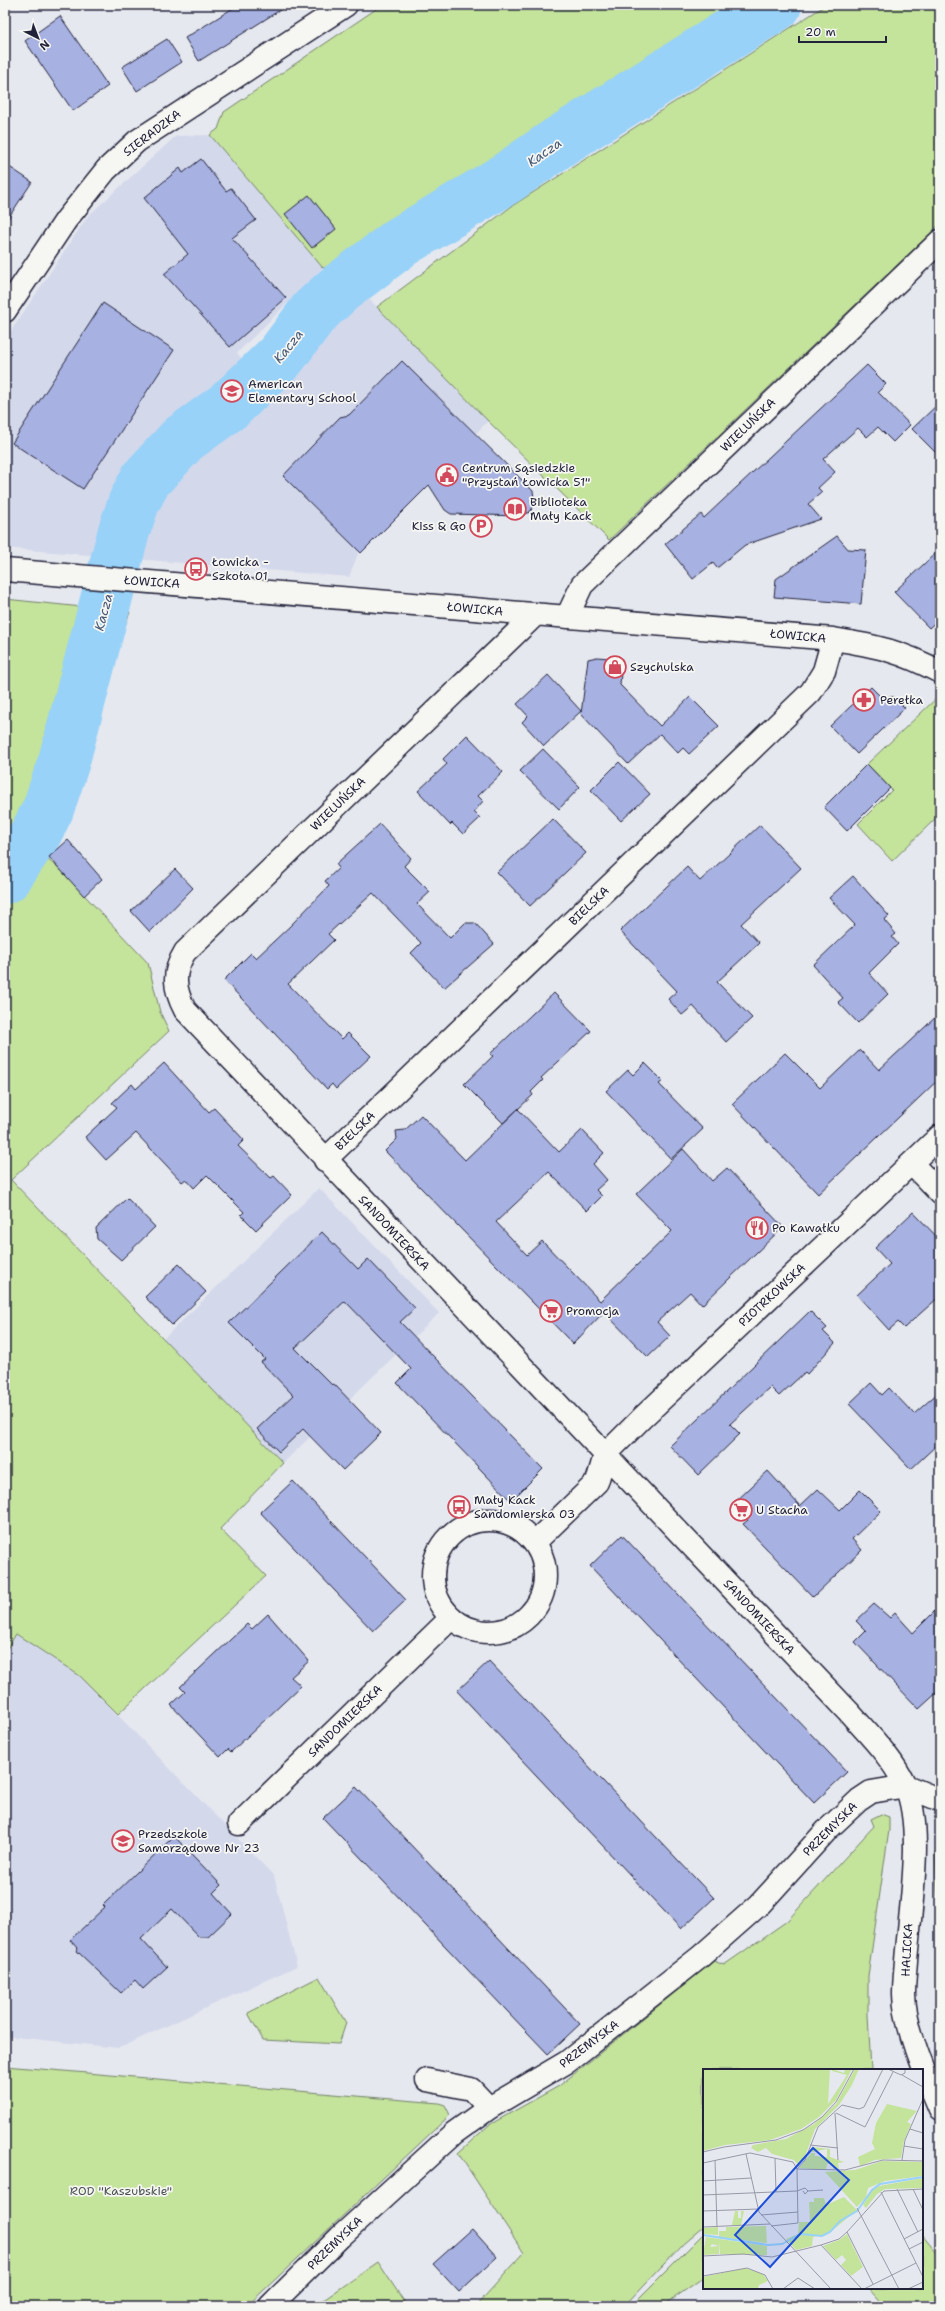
<svg xmlns="http://www.w3.org/2000/svg" width="945" height="2311" font-family="'Shantell Sans',sans-serif">
<style>
.built{fill:#d3d8eb}
.green{fill:#c4e39b;stroke:#73826b}
.lines{fill:none;stroke-linecap:round;stroke-linejoin:round}
.river{stroke:#98d2f8;stroke-width:52}
.building{fill:#a7b2e2;stroke:#22223b}
.minor-casing{stroke:#22223b;stroke-width:25}
.minor{stroke:#f6f6f2;stroke-width:22}
.labels{text-anchor:middle;stroke-width:3.5;stroke-linejoin:round;paint-order:stroke}
.street-label{font-size:12px;fill:#22223b;stroke:#f6f6f2}
.poi-label{font-size:12px;fill:#22223b;stroke:#f6f6f2;text-anchor:start}
.park-label{font-size:12px;fill:#4a5253;stroke:#f6f6f2}
.water-label{font-size:13px;font-style:italic;fill:#455774;stroke:#f6f6f2}
.inset-river{fill:none;stroke:#98d2f8;stroke-width:2}
.inset-road{fill:none;stroke:#9899a7;stroke-width:1}
.view{fill:#1d4ed8;fill-opacity:0.15;stroke:#1d4ed8;stroke-width:2}
.inset-edge{fill:none;stroke:#22223b;stroke-width:2}
</style>
<rect width="100%" height="100%" fill="#e6e8ef"/>
<filter id="ink" filterUnits="userSpaceOnUse"><feTurbulence type="fractalNoise" baseFrequency=".025" numOctaves="2"/><feDisplacementMap in="SourceGraphic" scale="8" xChannelSelector="R" yChannelSelector="G"/><feConvolveMatrix kernelMatrix="1 2 1 2 8 2 1 2 1" color-interpolation-filters="sRGB"/></filter>
<g filter="url(#ink)">
<path class="built" d="M 210,135 L 323,268 L 237,353 L 244,361 L 340,269 L 488,421 L 359,551 L 349,577 L 5,548 L 5,340 L 88,216 L 176,136 Z
M 319,1188 L 439,1313 L 283,1463 L 162,1340 Z
M 16,1634 L 80,1676 L 274,1876 L 297,1966 L 119,2048 L 5,2036 L 5,1652 Z"/>
<path class="green" d="M 382,5 L 750,5 L 527,140 L 415,215 L 336,264 L 323,268 L 210,135 L 218,129 L 224,112 Z
M 826,5 L 940,5 L 940,224 L 609,540 L 488,421 L 377,307 L 512,206 Z
M 5,599 L 130,612 L 58,815 L 35,850 L 59,868 L 148,963 L 160,1012 L 169,1031 L 11,1180 L 283,1463 L 220,1529 L 266,1576 L 118,1714 L 80,1676 L 16,1634 L 5,1652 Z
M 940,695 L 940,814 L 892,861 L 858,824 L 892,790 L 867,764 Z
M 881,1814 L 889,1817 L 889,1830 L 868,1976 L 868,2015 L 871,2070 L 704,2070 L 704,2226 L 683,2244 L 624,2306 L 476,2306 L 524,2253 L 458,2153 L 489,2125 L 559,2086 L 714,1961 L 724,1965 L 787,1921 L 874,1826 L 871,1819 Z
M 935,1852 L 940,1853 L 940,1950 Z
M 319,1977 L 346,2023 L 339,2044 L 263,2040 L 248,2013 Z
M 5,2066 L 439,2103 L 445,2105 L 450,2115 L 247,2306 L 5,2306 Z
M 704,2233 L 704,2277 L 663,2306 L 631,2306 Z
M 922,2235 L 940,2257 L 940,2306 L 882,2306 L 883,2304 L 869,2288 L 922,2288 Z
M 378,2262 L 407,2306 L 315,2306 Z"/>
<g class="lines">
<path class="river" d="M 5,878 L 36,833 L 48,809 L 64,761 L 124,531 L 134,502 L 146,479 L 183,439 L 230,405 L 281,356 L 314,312 L 339,289 L 401,242 L 504,180 L 559,142 L 776,5"/>
</g>
<path class="building" d="M 238,5 L 288,5 L 199,61 L 185,38 Z
M 60,16 L 108,86 L 73,111 L 25,41 Z
M 167,39 L 182,62 L 137,91 L 122,67 Z
M 201,159 L 226,191 L 231,188 L 256,220 L 232,238 L 286,298 L 230,347 L 164,274 L 188,254 L 144,198 L 180,168 L 183,173 Z
M 5,164 L 32,182 L 5,223 Z
M 309,195 L 336,229 L 312,248 L 285,214 Z
M 103,303 L 174,350 L 83,489 L 12,443 Z
M 402,361 L 533,491 L 535,504 L 530,512 L 518,516 L 451,514 L 445,510 L 429,485 L 361,553 L 283,476 L 340,417 L 349,415 Z
M 867,365 L 886,384 L 878,392 L 910,425 L 893,442 L 878,427 L 867,437 L 858,428 L 823,459 L 835,472 L 818,488 L 822,492 L 808,504 L 821,519 L 745,545 L 717,568 L 713,563 L 693,579 L 665,544 L 701,514 L 704,518 Z
M 940,402 L 940,457 L 912,429 Z
M 837,536 L 848,549 L 866,550 L 861,604 L 774,597 L 776,579 Z
M 940,549 L 940,618 L 929,628 L 894,592 Z
M 597,657 L 622,659 L 620,685 L 660,726 L 690,697 L 719,726 L 689,754 L 683,748 L 678,753 L 660,734 L 628,764 L 581,714 L 588,659 Z
M 548,675 L 581,711 L 544,746 L 522,722 L 528,716 L 517,704 Z
M 871,687 L 881,697 L 894,697 L 905,708 L 857,754 L 830,726 Z
M 467,735 L 503,772 L 478,796 L 483,801 L 474,812 L 480,818 L 463,834 L 452,823 L 450,825 L 418,791 L 447,764 L 443,759 Z
M 543,749 L 580,787 L 559,809 L 520,771 Z
M 619,762 L 650,794 L 621,821 L 591,790 Z
M 867,764 L 890,788 L 847,831 L 824,807 Z
M 553,819 L 586,853 L 530,906 L 497,872 Z
M 380,824 L 411,858 L 404,866 L 430,892 L 417,904 L 450,938 L 465,923 L 475,923 L 494,944 L 444,988 L 411,953 L 421,943 L 373,893 L 328,934 L 334,940 L 288,984 L 342,1039 L 348,1033 L 371,1056 L 336,1089 L 332,1084 L 327,1089 L 224,980 L 251,953 L 256,958 L 290,926 L 329,886 L 325,881 L 339,868 L 336,864 Z
M 760,825 L 801,868 L 741,924 L 759,943 L 717,982 L 752,1018 L 726,1042 L 693,1006 L 682,1015 L 668,999 L 677,991 L 620,931 L 687,867 L 700,881 Z
M 68,840 L 102,879 L 84,896 L 49,857 Z
M 175,869 L 193,888 L 150,932 L 131,911 Z
M 853,876 L 889,916 L 884,920 L 896,934 L 892,937 L 898,944 L 869,973 L 888,994 L 858,1023 L 838,1002 L 843,998 L 813,965 L 855,925 L 829,898 Z
M 554,993 L 591,1031 L 541,1078 L 543,1080 L 531,1092 L 533,1095 L 503,1123 L 464,1084 L 493,1056 L 490,1054 Z
M 940,1013 L 940,1078 L 818,1194 L 732,1104 L 785,1053 L 820,1088 L 860,1050 L 879,1070 Z
M 164,1063 L 209,1112 L 214,1108 L 244,1140 L 238,1146 L 271,1178 L 274,1176 L 292,1195 L 256,1230 L 241,1215 L 244,1212 L 207,1175 L 194,1188 L 186,1179 L 182,1182 L 136,1133 L 106,1160 L 85,1137 L 117,1107 L 112,1103 L 132,1084 L 136,1089 Z
M 645,1063 L 663,1081 L 659,1084 L 703,1129 L 671,1159 L 606,1091 L 628,1070 L 633,1075 Z
M 518,1109 L 559,1152 L 582,1130 L 604,1153 L 593,1164 L 607,1180 L 596,1190 L 602,1196 L 587,1211 L 549,1172 L 496,1222 L 527,1255 L 542,1241 L 600,1301 L 672,1231 L 636,1194 L 683,1149 L 712,1181 L 727,1168 L 783,1227 L 702,1305 L 690,1292 L 657,1322 L 670,1336 L 648,1357 L 604,1312 L 573,1344 L 385,1151 L 397,1139 L 396,1131 L 405,1130 L 421,1115 L 465,1160 Z
M 127,1198 L 155,1227 L 121,1260 L 97,1239 L 96,1228 Z
M 913,1212 L 940,1240 L 940,1296 L 904,1328 L 898,1322 L 889,1330 L 857,1295 L 890,1264 L 875,1248 Z
M 322,1232 L 358,1269 L 368,1259 L 415,1308 L 400,1322 L 543,1469 L 511,1501 L 397,1383 L 411,1369 L 345,1301 L 295,1348 L 332,1385 L 334,1384 L 381,1433 L 343,1470 L 303,1429 L 279,1452 L 257,1429 L 293,1395 L 261,1362 L 265,1359 L 229,1323 Z
M 179,1264 L 206,1292 L 172,1325 L 145,1297 Z
M 810,1311 L 827,1328 L 823,1331 L 835,1343 L 807,1374 L 805,1372 L 779,1396 L 770,1387 L 730,1424 L 740,1434 L 698,1475 L 670,1446 Z
M 871,1383 L 882,1395 L 889,1388 L 914,1414 L 940,1391 L 940,1442 L 911,1469 L 849,1404 Z
M 768,1471 L 800,1506 L 818,1489 L 840,1510 L 860,1490 L 881,1511 L 852,1539 L 862,1550 L 813,1597 L 743,1524 L 748,1520 L 732,1505 Z
M 293,1481 L 406,1600 L 373,1631 L 260,1512 Z
M 622,1535 L 847,1772 L 814,1803 L 590,1566 Z
M 874,1604 L 890,1618 L 895,1613 L 913,1633 L 940,1606 L 940,1690 L 919,1709 L 855,1642 L 866,1631 L 856,1621 Z
M 268,1614 L 309,1661 L 291,1677 L 301,1686 L 231,1752 L 228,1749 L 220,1757 L 171,1705 L 185,1692 L 180,1687 L 247,1624 L 252,1629 Z
M 489,1661 L 714,1898 L 681,1929 L 457,1691 Z
M 356,1787 L 580,2024 L 548,2054 L 323,1818 Z
M 174,1836 L 221,1885 L 213,1893 L 232,1914 L 208,1937 L 199,1937 L 172,1909 L 141,1939 L 167,1967 L 143,1989 L 135,1980 L 121,1993 L 77,1951 L 78,1949 L 70,1940 L 105,1907 L 103,1905 Z
M 472,2229 L 497,2257 L 459,2292 L 433,2264 Z"/>
<g class="lines">
<g class="minor-casing">
<path id="minor" d="M 5,311 L 66,220 L 106,170 L 137,141 L 346,5
M 5,570 L 833,639 C 877,646 900,651 940,672
M 536,614 L 185,952 C 172,973 174,989 185,1010 L 848,1711 C 868,1734 892,1757 905,1785 C 928,1833 904,1939 904,1995 C 905,2029 927,2079 940,2110
M 567,617 L 582,585 L 940,241
M 325,1160 L 811,692 L 824,671 L 833,639
M 912,1164 L 940,1193
M433 1576a56 56 0 1 1 112 0a56 56 0 1 1-112 0Z
M 535,1542 L 597,1482 L 605,1455 L 642,1418 L 940,1136
M 239,1824 L 451,1618
M 427,2080 L 471,2089 L 489,2108
M 270,2306 L 340,2237 L 454,2133 L 489,2108 L 567,2062 L 700,1957 L 760,1904 L 827,1830 L 859,1800 L 871,1792 L 906,1786 L 940,1800"/>
</g>
<use href="#minor" class="minor"/>
</g>
</g>
<defs>
<g id="school-ring" transform="scale(1.15)"><circle r="9.5" fill="#f6f6f2" stroke="#d1495b" stroke-width="1.5"/><path d="M0-5L7-2L0 1L-7-2ZM-4 1L0 2.5L4 1V4Q0 6-4 4Z" fill="#d1495b"/></g>
<g id="civic-ring" transform="scale(1.15)"><circle r="9.5" fill="#f6f6f2" stroke="#d1495b" stroke-width="1.5"/><path d="M-.6-6.5H3V-4.5H.6V-3L4-1V1h2V6H-6V1h2V-1L-.6-3ZM-1.2 2.5V6h2.4V2.5Z" fill="#d1495b"/></g>
<g id="library-ring" transform="scale(1.15)"><circle r="9.5" fill="#f6f6f2" stroke="#d1495b" stroke-width="1.5"/><path d="M-6-4Q-3-5.5-.7-3.5V5Q-3 3-6 4ZM6-4Q3-5.5 .7-3.5V5Q3 3 6 4Z" fill="#d1495b"/></g>
<g id="parking-ring" transform="scale(1.15)"><circle r="9.5" fill="#f6f6f2" stroke="#d1495b" stroke-width="1.5"/><path d="M-3.5-5.5H1a3.5 3.5 0 0 1 0 7H-1V5.5H-3.5ZM-1-3.4V-.6H.8a1.4 1.4 0 0 0 0-2.8Z" fill="#d1495b"/></g>
<g id="bus-ring" transform="scale(1.15)"><circle r="9.5" fill="#f6f6f2" stroke="#d1495b" stroke-width="1.5"/><path d="M-5-6H5V4H4V6H2V4H-2V6H-4V4H-5ZM-3.5-4V0h7V-4ZM-3.5 1.2v1.5H-2V1.2ZM2 1.2v1.5H3.5V1.2Z" fill="#d1495b"/></g>
<g id="shop-ring" transform="scale(1.15)"><circle r="9.5" fill="#f6f6f2" stroke="#d1495b" stroke-width="1.5"/><path d="M-5-2.5h2.3a2.7 3.5 0 0 1 5.4 0H5L5.5 6h-11ZM-1.5-2.5h3a1.5 2.3 0 0 0-3 0Z" fill="#d1495b"/></g>
<g id="pharmacy-ring" transform="scale(1.15)"><circle r="9.5" fill="#f6f6f2" stroke="#d1495b" stroke-width="1.5"/><path d="M-2-6h4v4h4v4h-4v4h-4v-4h-4v-4h4Z" fill="#d1495b"/></g>
<g id="restaurant-ring" transform="scale(1.15)"><circle r="9.5" fill="#f6f6f2" stroke="#d1495b" stroke-width="1.5"/><path d="M-5-6h1v4h1v-4h1v4h1v-4h1v5L-1.5 .5V6h-2V.5L-5-1ZM5-6V6H3V1.5H1.5Q1.5-4 5-6Z" fill="#d1495b"/></g>
<g id="supermarket-ring" transform="scale(1.15)"><circle r="9.5" fill="#f6f6f2" stroke="#d1495b" stroke-width="1.5"/><path d="M-6-5.5h2.5l.6 2H6L4.5 2H-2.5L-4.4-4H-6ZM-1.5 3.2a1.3 1.3 0 1 0 .1 0ZM3 3.2a1.3 1.3 0 1 0 .1 0Z" fill="#d1495b"/></g>
</defs>
<g fill-rule="evenodd">
<use href="#school-ring" x="232" y="391"/>
<use href="#civic-ring" x="447" y="475"/>
<use href="#library-ring" x="515" y="509"/>
<use href="#parking-ring" x="481" y="526"/>
<use href="#bus-ring" x="196" y="569"/>
<use href="#shop-ring" x="615" y="667"/>
<use href="#pharmacy-ring" x="864" y="700"/>
<use href="#restaurant-ring" x="757" y="1228"/>
<use href="#supermarket-ring" x="551" y="1311"/>
<use href="#bus-ring" x="459" y="1507"/>
<use href="#supermarket-ring" x="741" y="1510"/>
<use href="#school-ring" x="123" y="1841"/>
</g>
<g class="labels">
<g class="street-label">
<text transform="translate(152 133) rotate(-37)" y="4">SIERADZKA</text>
<text transform="translate(748 425) rotate(-44)" y="4">WIELUŃSKA</text>
<text transform="translate(152 582) rotate(4)" y="4">ŁOWICKA</text>
<text transform="translate(475 609) rotate(5)" y="4">ŁOWICKA</text>
<text transform="translate(798 636) rotate(5)" y="4">ŁOWICKA</text>
<text transform="translate(338 804) rotate(-44)" y="4">WIELUŃSKA</text>
<text transform="translate(589 906) rotate(-44)" y="4">BIELSKA</text>
<text transform="translate(355 1131) rotate(-44)" y="4">BIELSKA</text>
<text transform="translate(394 1233) rotate(47)" y="4">SANDOMIERSKA</text>
<text transform="translate(772 1295) rotate(-43)" y="4">PIOTRKOWSKA</text>
<text transform="translate(759 1617) rotate(47)" y="4">SANDOMIERSKA</text>
<text transform="translate(345 1721) rotate(-44)" y="4">SANDOMIERSKA</text>
<text transform="translate(830 1829) rotate(-45)" y="4">PRZEMYSKA</text>
<text transform="translate(907 1950) rotate(-87)" y="4">HALICKA</text>
<text transform="translate(589 2044) rotate(-37)" y="4">PRZEMYSKA</text>
<text transform="translate(335 2243) rotate(-44)" y="4">PRZEMYSKA</text>
</g>
<g class="poi-label">
<text x="248" y="388">American<tspan x="248" dy="14">Elementary School</tspan></text>
<text x="462" y="472">Centrum Sąsiedzkie<tspan x="462" dy="14">"Przystań Łowicka 51"</tspan></text>
<text x="530" y="506">Biblioteka<tspan x="530" dy="14">Mały Kack</tspan></text>
<text x="466" y="530" text-anchor="end">Kiss &amp; Go</text>
<text x="212" y="566">Łowicka -<tspan x="212" dy="14">Szkoła 01</tspan></text>
<text x="630" y="671">Szychulska</text>
<text x="880" y="704">Perełka</text>
<text x="772" y="1232">Po Kawałku</text>
<text x="566" y="1315">Promocja</text>
<text x="474" y="1504">Mały Kack<tspan x="474" dy="14">Sandomierska 03</tspan></text>
<text x="756" y="1514">U Stacha</text>
<text x="138" y="1838">Przedszkole<tspan x="138" dy="14">Samorządowe Nr 23</tspan></text>
</g>
<g class="park-label">
<text x="121" y="2195">ROD "Kaszubskie"</text>
</g>
<g class="water-label">
<text transform="translate(544 152) rotate(-35)" y="5">Kacza</text>
<text transform="translate(288 346) rotate(-51)" y="5">Kacza</text>
<text transform="translate(103 612) rotate(-75)" y="5">Kacza</text>
</g>
</g>
<g transform="translate(703 2069)">
<rect width="220" height="220" fill="#e6e8ef"/>
<path d="M 0,0 L 127,0 L 125,35 L 144,6 L 129,2 L 129,0 L 141,4 L 142,0 L 149,0 L 133,31 L 116,48 L 98,60 L 67,71 L 22,76 L 0,82 ZM 152,0 L 156,0 L 149,16 L 136,36 L 112,60 L 101,90 L 95,96 L 91,91 L 69,85 L 63,79 L 55,83 L 48,79 L 50,76 L 83,70 L 111,55 L 133,35 ZM 184,35 L 214,42 L 204,53 L 208,55 L 201,72 L 198,89 L 172,91 L 157,97 L 155,88 L 172,80 L 169,74 L 173,54 ZM 109,78 L 127,80 L 127,88 L 141,93 L 135,94 L 136,100 L 130,100 L 130,95 L 124,95 L 123,101 L 96,99 L 108,84 L 112,84 L 112,87 L 124,88 L 124,80 L 109,83 ZM 179,92 L 220,93 L 220,107 L 182,112 L 165,119 L 163,128 L 154,138 L 122,103 L 152,101 ZM 220,109 L 220,119 L 182,120 L 174,125 L 163,139 L 160,136 L 169,121 L 176,117 ZM 141,128 L 154,141 L 125,165 L 110,168 L 109,177 L 93,181 L 83,170 L 95,165 L 96,153 L 107,153 L 106,133 L 111,133 L 111,129 L 121,129 L 123,136 ZM 32,142 L 35,142 L 35,149 L 38,149 L 38,142 L 41,142 L 38,156 L 29,156 ZM 63,157 L 64,174 L 16,168 L 16,162 L 23,162 L 23,158 ZM 15,158 L 15,166 L 0,165 L 0,159 ZM 144,165 L 160,198 L 148,207 L 138,196 L 143,191 L 139,186 L 133,191 L 120,177 L 136,171 ZM 3,168 L 64,177 L 64,186 L 17,185 L 16,173 L 16,177 L 9,175 L 7,178 L 16,177 L 16,185 L 0,186 ZM 42,199 L 60,205 L 65,212 L 56,216 L 55,220 L 0,220 L 0,208 Z" fill="#c4e39b"/>
<path class="inset-river" d="M 0,166 L 65,176 L 79,175 L 97,165 L 119,167 L 127,163 L 137,152 L 154,142 L 169,121 L 177,115 L 220,108"/>
<path class="inset-road" d="M 185,0 L 198,6 L 202,4 L 202,0M 199,6 L 220,18M 132,44 L 135,91M 133,44 L 162,58 L 190,3M 207,60 L 220,64M 107,76 L 135,79M 201,77 L 220,80M 0,83 L 21,78 L 73,71 L 100,61 L 119,48 L 133,33 L 151,0M 43,85 L 56,143 L 128,220M 72,89 L 73,123M 12,91 L 14,158M 199,91 L 202,71 L 220,30M 0,94 L 47,84 L 90,93 L 94,100 L 95,154 L 68,157M 94,100 L 102,91 L 115,58 L 139,36 L 156,40 L 161,38 L 180,0M 94,100 L 142,101 L 180,91 L 220,92M 0,112 L 48,109M 194,120 L 215,163M 210,120 L 220,141M 100,122 L 102,125 L 105,122 L 120,121M 178,123 L 220,208M 0,126 L 94,122 L 102,119 L 105,122M 154,139 L 196,220M 0,142 L 55,140M 58,146 L 95,143M 0,158 L 67,155M 144,163 L 170,215M 201,170 L 220,160M 118,176 L 159,220M 206,180 L 220,173M 0,187 L 40,185 L 69,188 L 118,176 L 136,170 L 144,163 L 181,122 L 220,120M 0,207 L 44,199 L 62,206 L 70,220M 80,220 L 95,209 L 112,220M 161,220 L 213,194M 205,220 L 220,213"/>
<path class="view" d="M 110,79 L 146,111 L 67,198 L 32,166 Z"/>
<rect width="220" height="220" class="inset-edge"/>
</g>
<rect width="945" height="2311" fill="none" stroke="#f6f6f2" stroke-width="20"/>
<rect x="10" y="10" width="925" height="2291" fill="none" stroke="#22223b" stroke-width="1.5" filter="url(#ink)"/>
<g transform="translate(38 38) rotate(138)" stroke="#f6f6f2" stroke-width="3" paint-order="stroke">
<path d="M0-3L7 15L0 10L-7 15Z" fill="#22223b"/>
<text y="-6" font-size="11" font-weight="bold" text-anchor="middle" fill="#22223b">N</text>
</g>
<path d="M799 36v6h87v-6" fill="none" stroke="#22223b" stroke-width="2"/>
<text x="805" y="36" font-size="12" fill="#22223b" stroke="#f6f6f2" stroke-width="3" paint-order="stroke">20 m</text>
</svg>
